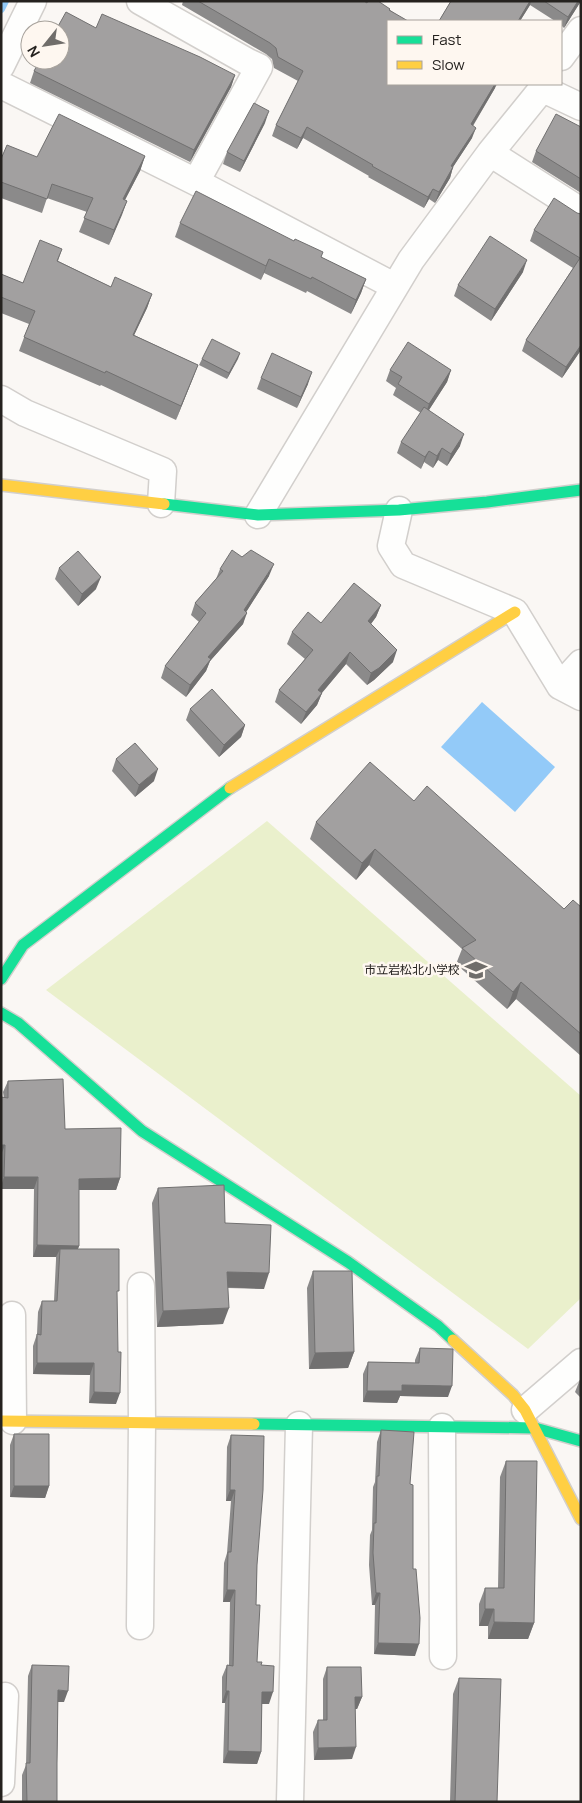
<svg xmlns="http://www.w3.org/2000/svg" width="582" height="1803" font-family="Manrope,'Noto Sans JP',sans-serif">
<style>
.green{fill:#eaf0cc}
.water{fill:#93caf8}
.lines{fill:none;stroke-linecap:round;stroke-linejoin:round}
.stream{stroke:#93caf8;stroke-width:8}
.street-casing{stroke:#d2cfcc;stroke-width:29}
.fast-casing{stroke:#d2cfcc;stroke-width:14}
.slow-casing{stroke:#d2cfcc;stroke-width:14}
.street{stroke:#fefefd;stroke-width:26}
.fast{stroke:#16e098;stroke-width:11}
.slow{stroke:#ffcf43;stroke-width:11}
.wall{fill:#8b8a8a}
.shaded-wall{fill:#717070}
.building{fill:#a2a0a0;stroke:#717070}
.labels{text-anchor:middle;stroke-width:5;stroke-linejoin:round;paint-order:stroke}
.poi-label{font-size:12px;fill:#25221f;stroke:#fef7f0;text-anchor:end}
</style>
<rect width="100%" height="100%" fill="#faf7f4"/>
<path class="green" d="M 267,821 L 581,1096 L 581,1298 L 528,1349 L 46,990 Z"/>
<path class="water" d="M 482,702 L 555,767 L 515,812 L 441,747 Z"/>
<g class="lines">
<path class="stream" d="M 1,9 L 5,1"/>
<g class="street-casing">
<path id="street" d="M 140,1 L 248,62 L 259,67 L 196,182
M 561,57 L 581,30
M 1,66 L 33,1
M 1,85 L 196,182 L 394,286
M 543,89 L 581,107
M 490,153 L 581,211
M 1,399 L 25,413 L 163,471 L 161,504
M 399,510 L 391,546 L 403,565 L 515,612 L 560,686 L 581,697
M 258,515 L 411,260 L 490,153 L 546,84
M 560,686 L 581,663
M 12,1315 L 13,1421
M 525,1410 L 581,1362
M 442,1427 L 443,1656
M 140,1626 L 142,1423 L 141,1286
M 1,1783 L 5,1696
M 290,1802 L 299,1425"/>
</g>
<g class="fast-casing">
<path id="fast" d="M 164,504 L 258,515 L 399,510 L 487,502 L 581,490
M 1,979 L 23,945 L 230,788
M 1,1013 L 18,1023 L 142,1131 L 348,1262 L 438,1326 L 453,1340
M 254,1424 L 535,1428 L 581,1441"/>
</g>
<g class="slow-casing">
<path id="slow" d="M 1,485 L 164,504
M 230,788 L 515,612
M 453,1340 L 513,1395 L 525,1410 L 581,1519
M 1,1421 L 254,1424"/>
</g>
<use href="#street" class="street"/>
<use href="#fast" class="fast"/>
<use href="#slow" class="slow"/>
</g>
<path class="wall" d="M 183,1 L 364,1 L 367,3 L 390,10 L 495,88 L 473,126 L 472,138 L 453,167 L 450,178 L 435,203 L 429,199 L 424,208 L 368,177 L 369,176 L 303,138 L 297,149 L 272,136 L 276,125 L 298,81 L 274,68 L 272,59 L 266,54 L 182,5 Z
M 451,1 L 581,1 L 564,28 L 561,25 L 561,21 L 555,21 L 530,5 L 520,21 L 439,21 Z
M 96,28 L 235,75 L 231,87 L 190,162 L 30,83 L 34,71 Z
M 265,123 L 240,172 L 223,164 L 227,152 Z
M 581,127 L 581,193 L 532,162 L 536,151 Z
M 145,156 L 140,171 L 125,200 L 127,201 L 109,245 L 79,232 L 87,212 L 47,198 L 42,213 L 1,198 L 1,159 L 37,157 Z
M 581,214 L 581,350 L 562,378 L 522,351 L 526,340 L 573,268 L 530,241 L 534,230 Z
M 180,223 L 321,257 L 366,279 L 361,293 L 351,314 L 307,291 L 306,293 L 264,273 L 261,280 L 175,237 Z
M 62,249 L 58,261 L 111,287 L 152,294 L 147,308 L 134,335 L 198,365 L 176,420 L 101,385 L 100,386 L 19,351 L 29,324 L 1,313 L 1,274 L 23,283 Z
M 523,272 L 491,321 L 454,296 L 458,285 Z
M 240,353 L 227,379 L 199,365 L 202,359 Z
M 390,370 L 451,370 L 447,382 L 429,410 L 460,446 L 447,466 L 438,460 L 433,468 L 424,462 L 421,469 L 397,453 L 401,442 L 421,413 L 393,395 L 396,388 L 386,381 Z
M 261,378 L 308,384 L 297,408 L 257,389 Z
M 59,568 L 96,589 L 78,606 L 55,579 Z
M 220,569 L 269,576 L 246,612 L 243,624 L 210,661 L 206,671 L 186,697 L 161,678 L 165,666 L 199,622 L 191,615 L 195,603 L 216,579 Z
M 381,605 L 376,617 L 371,624 L 393,662 L 374,680 L 367,685 L 346,664 L 322,693 L 317,705 L 301,724 L 275,702 L 279,690 L 305,659 L 287,644 L 292,632 L 321,623 Z
M 190,709 L 245,725 L 241,737 L 219,757 L 186,720 Z
M 116,759 L 154,781 L 135,797 L 112,771 Z
M 414,801 L 564,909 L 581,907 L 581,1056 L 516,999 L 507,1009 L 456,964 L 462,949 L 369,865 L 356,880 L 310,839 L 316,822 Z
M 8,1081 L 120,1178 L 116,1190 L 79,1190 L 79,1246 L 78,1249 L 117,1297 L 116,1404 L 89,1403 L 90,1375 L 33,1374 L 33,1346 L 37,1334 L 38,1312 L 42,1301 L 54,1301 L 56,1260 L 56,1257 L 33,1257 L 34,1189 L 1,1189 L 1,1097 L 4,1098 L 3,1092 Z
M 158,1188 L 264,1289 L 228,1288 L 223,1324 L 157,1327 L 152,1203 Z
M 313,1271 L 354,1352 L 348,1368 L 309,1369 L 307,1288 Z
M 420,1348 L 448,1397 L 400,1396 L 397,1403 L 363,1402 L 363,1374 L 368,1362 L 415,1363 L 415,1360 Z
M 581,1377 L 581,1398 L 575,1392 Z
M 381,1430 L 410,1484 L 415,1656 L 374,1654 L 375,1605 L 372,1605 L 369,1565 L 370,1535 L 372,1530 L 373,1487 L 375,1482 L 377,1442 Z
M 14,1434 L 49,1486 L 45,1498 L 10,1497 L 10,1445 Z
M 231,1435 L 257,1565 L 256,1605 L 257,1662 L 261,1665 L 269,1704 L 262,1704 L 261,1752 L 257,1764 L 223,1763 L 225,1703 L 222,1703 L 222,1677 L 227,1665 L 229,1665 L 230,1602 L 223,1602 L 224,1563 L 227,1553 L 231,1501 L 226,1501 L 227,1447 Z
M 506,1461 L 534,1623 L 528,1639 L 488,1639 L 488,1626 L 479,1626 L 479,1604 L 485,1588 L 498,1588 L 500,1477 Z
M 32,1665 L 64,1702 L 58,1702 L 57,1763 L 57,1802 L 22,1802 L 22,1775 L 26,1765 L 28,1676 Z
M 327,1667 L 362,1697 L 357,1709 L 355,1709 L 352,1759 L 314,1760 L 313,1732 L 318,1720 L 323,1720 L 323,1679 Z
M 459,1678 L 497,1802 L 450,1802 L 453,1694 Z"/>
<path class="shaded-wall" d="M 530,1 L 531,1 L 530,5 L 520,21 L 518,21 Z
M 578,1 L 581,1 L 564,28 L 568,17 Z
M 235,75 L 231,87 L 190,162 L 194,150 Z
M 495,84 L 497,84 L 495,88 L 467,135 L 471,124 Z
M 269,111 L 265,123 L 240,172 L 244,161 Z
M 307,127 L 303,138 L 297,149 L 301,138 Z
M 476,128 L 472,138 L 453,167 L 450,178 L 435,203 L 439,192 L 451,166 Z
M 145,156 L 140,171 L 118,213 L 123,199 Z
M 433,189 L 429,199 L 424,208 L 428,197 Z
M 127,201 L 122,215 L 109,245 L 114,230 Z
M 269,259 L 264,273 L 261,280 L 266,266 Z
M 527,260 L 523,272 L 491,321 L 495,309 Z
M 366,279 L 361,293 L 351,314 L 356,300 Z
M 152,294 L 147,308 L 128,348 L 133,335 Z
M 581,345 L 581,350 L 562,378 L 566,367 Z
M 240,353 L 238,359 L 227,379 L 229,373 Z
M 198,365 L 193,378 L 176,420 L 181,406 Z
M 451,370 L 447,382 L 425,416 L 429,404 Z
M 312,372 L 308,384 L 297,408 L 301,397 Z
M 464,434 L 460,446 L 447,466 L 451,454 Z
M 442,448 L 438,460 L 433,468 L 437,456 Z
M 429,451 L 424,462 L 421,469 L 425,457 Z
M 274,564 L 269,576 L 243,617 L 247,613 L 243,624 L 210,661 L 206,671 L 186,697 L 190,685 L 208,657 L 244,610 Z
M 101,577 L 96,589 L 78,606 L 82,594 Z
M 381,605 L 376,617 L 364,633 L 368,621 Z
M 397,650 L 393,662 L 374,680 L 367,685 L 371,673 Z
M 350,652 L 346,664 L 314,702 L 318,690 Z
M 322,693 L 317,705 L 301,724 L 306,712 Z
M 245,725 L 241,737 L 219,757 L 224,745 Z
M 158,769 L 154,781 L 135,797 L 139,785 Z
M 375,849 L 369,865 L 356,880 L 362,863 Z
M 521,982 L 516,999 L 507,1009 L 513,992 Z
M 1,1145 L 5,1145 L 1,1155 Z
M 4,1177 L 38,1177 L 34,1189 L 1,1189 L 1,1186 Z
M 120,1178 L 116,1190 L 75,1190 L 79,1179 Z
M 37,1245 L 79,1246 L 74,1258 L 60,1249 L 56,1257 L 33,1257 Z
M 227,1272 L 269,1273 L 264,1289 L 222,1287 Z
M 229,1308 L 223,1324 L 157,1327 L 163,1311 Z
M 354,1352 L 348,1368 L 309,1369 L 315,1353 Z
M 37,1363 L 94,1363 L 90,1375 L 33,1374 Z
M 402,1385 L 452,1386 L 448,1397 L 400,1396 L 397,1403 L 363,1402 L 367,1391 Z
M 94,1392 L 120,1393 L 116,1404 L 89,1403 Z
M 14,1486 L 49,1486 L 45,1498 L 10,1497 Z
M 230,1490 L 235,1490 L 231,1501 L 226,1501 Z
M 227,1590 L 235,1590 L 230,1602 L 223,1602 Z
M 376,1593 L 380,1593 L 375,1605 L 372,1605 Z
M 485,1609 L 494,1609 L 488,1626 L 479,1626 Z
M 494,1622 L 534,1623 L 528,1639 L 488,1639 Z
M 378,1643 L 419,1644 L 415,1656 L 374,1654 Z
M 58,1690 L 68,1691 L 64,1702 L 54,1702 Z
M 226,1691 L 229,1691 L 225,1703 L 222,1703 Z
M 262,1692 L 273,1692 L 269,1704 L 258,1704 Z
M 355,1697 L 362,1697 L 357,1709 L 350,1709 Z
M 356,1747 L 352,1759 L 314,1760 L 318,1748 Z
M 228,1751 L 261,1752 L 257,1764 L 223,1763 Z"/>
<path class="building" d="M 198,1 L 364,1 L 367,3 L 368,1 L 378,1 L 390,9 L 389,10 L 408,21 L 388,21 L 388,84 L 495,84 L 471,124 L 476,128 L 451,166 L 453,167 L 439,192 L 433,189 L 428,197 L 372,166 L 373,165 L 307,127 L 301,138 L 276,125 L 303,71 L 278,57 L 276,48 L 270,43 Z
M 451,1 L 530,1 L 518,21 L 439,21 Z
M 544,1 L 578,1 L 568,17 Z
M 66,12 L 96,28 L 102,14 L 200,57 L 235,75 L 194,150 L 34,71 L 40,60 L 60,60 L 60,30 L 56,30 Z
M 254,103 L 269,111 L 244,161 L 227,152 Z
M 59,114 L 145,156 L 123,199 L 127,201 L 114,230 L 84,218 L 93,198 L 52,184 L 47,199 L 1,182 L 1,159 L 7,145 L 37,157 Z
M 556,114 L 581,127 L 581,179 L 536,151 Z
M 196,191 L 294,241 L 295,239 L 323,252 L 321,257 L 366,279 L 356,300 L 312,277 L 311,279 L 269,259 L 266,266 L 180,223 Z
M 554,198 L 577,213 L 581,214 L 581,345 L 566,367 L 526,340 L 580,258 L 534,230 Z
M 490,236 L 527,260 L 495,309 L 458,285 Z
M 40,240 L 62,249 L 57,261 L 111,287 L 115,277 L 152,294 L 133,335 L 198,365 L 181,406 L 106,371 L 105,373 L 24,337 L 35,311 L 1,297 L 1,274 L 23,283 Z
M 212,339 L 240,353 L 229,373 L 202,359 Z
M 408,342 L 451,370 L 429,404 L 398,384 L 402,377 L 390,370 Z
M 272,353 L 312,372 L 301,397 L 261,378 Z
M 424,407 L 464,434 L 451,454 L 442,448 L 437,456 L 429,451 L 425,457 L 401,442 Z
M 232,550 L 242,557 L 251,550 L 274,564 L 244,610 L 247,613 L 208,657 L 211,659 L 190,685 L 165,666 L 206,613 L 195,603 L 223,571 L 220,569 Z
M 78,551 L 101,577 L 82,594 L 59,568 Z
M 354,583 L 381,605 L 368,621 L 397,650 L 379,668 L 371,673 L 350,652 L 318,690 L 322,693 L 306,712 L 279,690 L 313,650 L 292,632 L 308,612 L 321,623 Z
M 212,689 L 245,725 L 224,745 L 190,709 Z
M 135,743 L 158,769 L 139,785 L 116,759 Z
M 370,762 L 414,801 L 427,786 L 564,909 L 573,900 L 581,907 L 581,1034 L 521,982 L 513,992 L 462,948 L 476,940 L 375,849 L 362,863 L 316,822 Z
M 63,1079 L 65,1129 L 121,1128 L 120,1178 L 79,1179 L 79,1246 L 37,1245 L 38,1177 L 4,1177 L 5,1145 L 1,1145 L 1,1097 L 8,1098 L 8,1081 Z
M 224,1185 L 225,1223 L 271,1225 L 269,1273 L 227,1272 L 229,1308 L 163,1311 L 158,1188 Z
M 60,1249 L 119,1249 L 119,1291 L 117,1291 L 118,1352 L 121,1352 L 120,1393 L 94,1392 L 94,1363 L 37,1363 L 37,1334 L 41,1335 L 42,1301 L 57,1301 Z
M 313,1271 L 352,1271 L 354,1352 L 315,1353 Z
M 420,1348 L 453,1349 L 452,1386 L 402,1385 L 402,1391 L 367,1391 L 368,1362 L 419,1363 Z
M 381,1430 L 414,1432 L 410,1484 L 413,1485 L 413,1569 L 416,1569 L 420,1618 L 419,1644 L 378,1643 L 380,1593 L 376,1593 L 373,1553 L 374,1523 L 376,1523 L 377,1476 L 379,1476 Z
M 14,1434 L 49,1434 L 49,1486 L 14,1486 Z
M 231,1435 L 264,1436 L 263,1490 L 257,1565 L 256,1605 L 260,1605 L 257,1662 L 262,1662 L 261,1665 L 274,1666 L 273,1692 L 262,1692 L 261,1752 L 228,1751 L 229,1691 L 226,1691 L 227,1665 L 233,1666 L 235,1590 L 227,1590 L 228,1552 L 231,1552 L 235,1490 L 230,1490 Z
M 506,1461 L 537,1461 L 534,1623 L 494,1622 L 494,1609 L 485,1609 L 485,1588 L 504,1588 Z
M 32,1665 L 69,1666 L 68,1691 L 58,1690 L 57,1763 L 57,1802 L 27,1802 L 26,1763 L 30,1763 Z
M 327,1667 L 361,1667 L 362,1697 L 355,1697 L 356,1747 L 318,1748 L 318,1720 L 327,1720 Z
M 459,1678 L 501,1679 L 497,1802 L 455,1802 Z"/>
<defs>
<g id="school-bare" transform="scale(1.725)"><path d="M0-5L7-2L0 1L-7-2ZM-4 1L0 2.5L4 1V4Q0 6-4 4Z" fill="#706d6a" stroke="#fef7f0" stroke-width="2.5" paint-order="stroke"/></g>
</defs>
<g fill-rule="evenodd">
<use href="#school-bare" x="476" y="970"/>
</g>
<g class="labels">
<g class="poi-label">
<text x="460" y="974">市立岩松北小学校</text>
</g>
</g>
<rect width="582" height="1803" fill="none" stroke="#25221f" stroke-width="5"/>
<rect x="387" y="20" width="175" height="65" fill="#fef7f0" stroke="#a7a29c"/>
<rect x="397" y="36" width="25" height="8" fill="#16e098" stroke="#a7a29c"/>
<text x="432" y="45" font-size="15" fill="#25221f">Fast</text>
<rect x="397" y="61" width="25" height="8" fill="#ffcf43" stroke="#a7a29c"/>
<text x="432" y="70" font-size="15" fill="#25221f">Slow</text>
<g transform="translate(45 45) rotate(240)"><circle r="24" fill="#fef7f0" stroke="#a7a29c"/>
<path d="M0-4L9 19L0 12L-9 19Z" fill="#706d6a"/>
<text y="-8" font-size="14" font-weight="bold" text-anchor="middle" fill="#25221f">N</text>
</g>
</svg>
